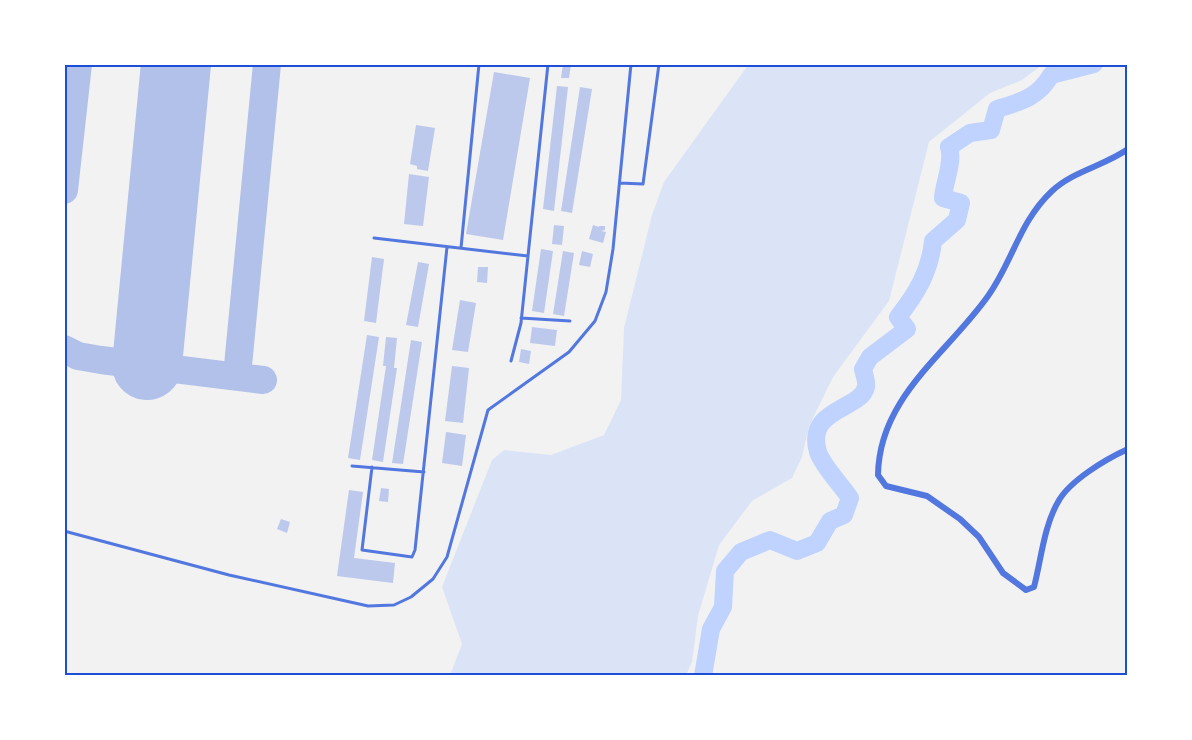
<svg xmlns="http://www.w3.org/2000/svg" width="1192" height="740" font-family="'Fira Sans',sans-serif">
<style>
.green{fill:#dbe4f7}
.lines{fill:none;stroke-linecap:round;stroke-linejoin:round}
.river{stroke:#bfd3fe;stroke-width:18}
.taxiway{stroke:#b2c1ea;stroke-width:28}
.runway{stroke:#b2c1ea;stroke-width:70}
.building{fill:#bdc9ec}
.service{stroke:#5277de;stroke-width:3}
.minor{stroke:#5277de;stroke-width:6}
.neatline{fill:none;stroke:#1d4ed8;stroke-width:2}
</style>
<rect width="100%" height="100%" fill="#f2f2f2"/>
<path class="green" d="M 748,65 L 1042,65 L 1022,80 L 990,93 L 929,142 L 889,301 L 833,377 L 809,426 L 802,457 L 792,478 L 752,501 L 719,545 L 698,616 L 692,662 L 686,675 L 450,675 L 462,644 L 442,587 L 492,460 L 504,450 L 551,455 L 604,435 L 621,400 L 624,328 L 652,215 L 664,182 Z"/>
<g class="lines">
<path class="river" d="M 703,676 L 711,629 L 723,607 L 725,571 L 741,552 L 770,540 L 797,551 L 817,543 L 830,521 L 844,515 L 850,498 C 842,486 822,465 818,452 C 805,408 861,410 866,387 C 867,381 864,374 863,369 L 870,357 L 907,329 L 898,317 C 917,293 930,271 933,241 L 957,220 L 961,203 L 943,198 C 944,182 954,162 949,147 L 970,133 L 991,130 L 997,109 C 1020,102 1039,97 1051,75 L 1094,64"/>
<path class="taxiway" d="M 64,190 L 78,64
M 64,349 L 78,356 L 101,360 L 263,380
M 237,376 L 267,64"/>
<path class="runway" d="M 147,365 L 176,64"/>
</g>
<path class="building" d="M 563,64 L 571,64 L 569,78 L 561,78 Z
M 494,72 L 530,78 L 503,240 L 466,234 Z
M 557,86 L 568,87 L 554,211 L 543,209 Z
M 580,87 L 592,89 L 572,213 L 561,211 Z
M 416,125 L 435,128 L 428,171 L 417,169 L 417,166 L 410,164 Z
M 409,174 L 429,177 L 423,226 L 404,224 Z
M 554,225 L 564,226 L 562,245 L 552,244 Z
M 593,225 L 599,227 L 599,230 L 599,226 L 605,226 L 605,230 L 601,231 L 606,232 L 603,243 L 589,239 Z
M 541,249 L 553,251 L 544,313 L 532,311 Z
M 563,251 L 574,253 L 564,316 L 553,314 Z
M 582,251 L 593,254 L 590,267 L 579,265 Z
M 372,257 L 384,259 L 376,323 L 364,321 Z
M 418,262 L 429,264 L 418,327 L 406,325 Z
M 478,267 L 488,267 L 487,283 L 477,282 Z
M 460,300 L 476,303 L 468,352 L 452,350 Z
M 532,327 L 557,330 L 555,346 L 530,343 Z
M 367,335 L 379,337 L 360,460 L 348,458 Z
M 386,337 L 397,338 L 394,368 L 397,368 L 383,462 L 372,460 L 386,366 L 383,366 Z
M 411,340 L 422,342 L 403,464 L 392,463 Z
M 521,349 L 531,351 L 529,364 L 519,362 Z
M 452,366 L 469,368 L 463,423 L 445,421 Z
M 446,432 L 466,435 L 462,466 L 442,463 Z
M 381,488 L 389,489 L 388,502 L 379,501 Z
M 349,490 L 363,492 L 354,558 L 395,563 L 393,583 L 337,576 Z
M 281,519 L 290,522 L 287,533 L 277,529 Z"/>
<g class="lines">
<path class="service" d="M 620,183 L 643,184 L 659,64
M 374,238 L 528,256
M 461,248 L 479,64
M 521,318 L 570,321
M 511,361 L 521,323 L 548,64
M 352,466 L 424,472
M 372,467 L 362,550 L 412,557 L 415,550 L 447,247
M 64,531 L 229,575 L 368,606 L 394,605 L 411,597 L 433,579 L 447,557 L 488,410 L 569,352 L 595,321 L 606,292 L 613,249 L 631,64"/>
<path class="minor" d="M 1128,149 C 1104,166 1073,171 1052,191 C 1019,222 1013,261 988,296 C 947,354 879,397 878,475 L 886,486 L 927,496 L 960,519 L 979,537 L 1003,573 L 1026,590 L 1034,587 C 1041,560 1044,526 1058,502 C 1069,481 1106,459 1128,449"/>
</g>
<rect width="1192" height="740" fill="none" stroke="#ffffff" stroke-width="132"/>
<rect x="66" y="66" width="1060" height="608" class="neatline"/>
</svg>
